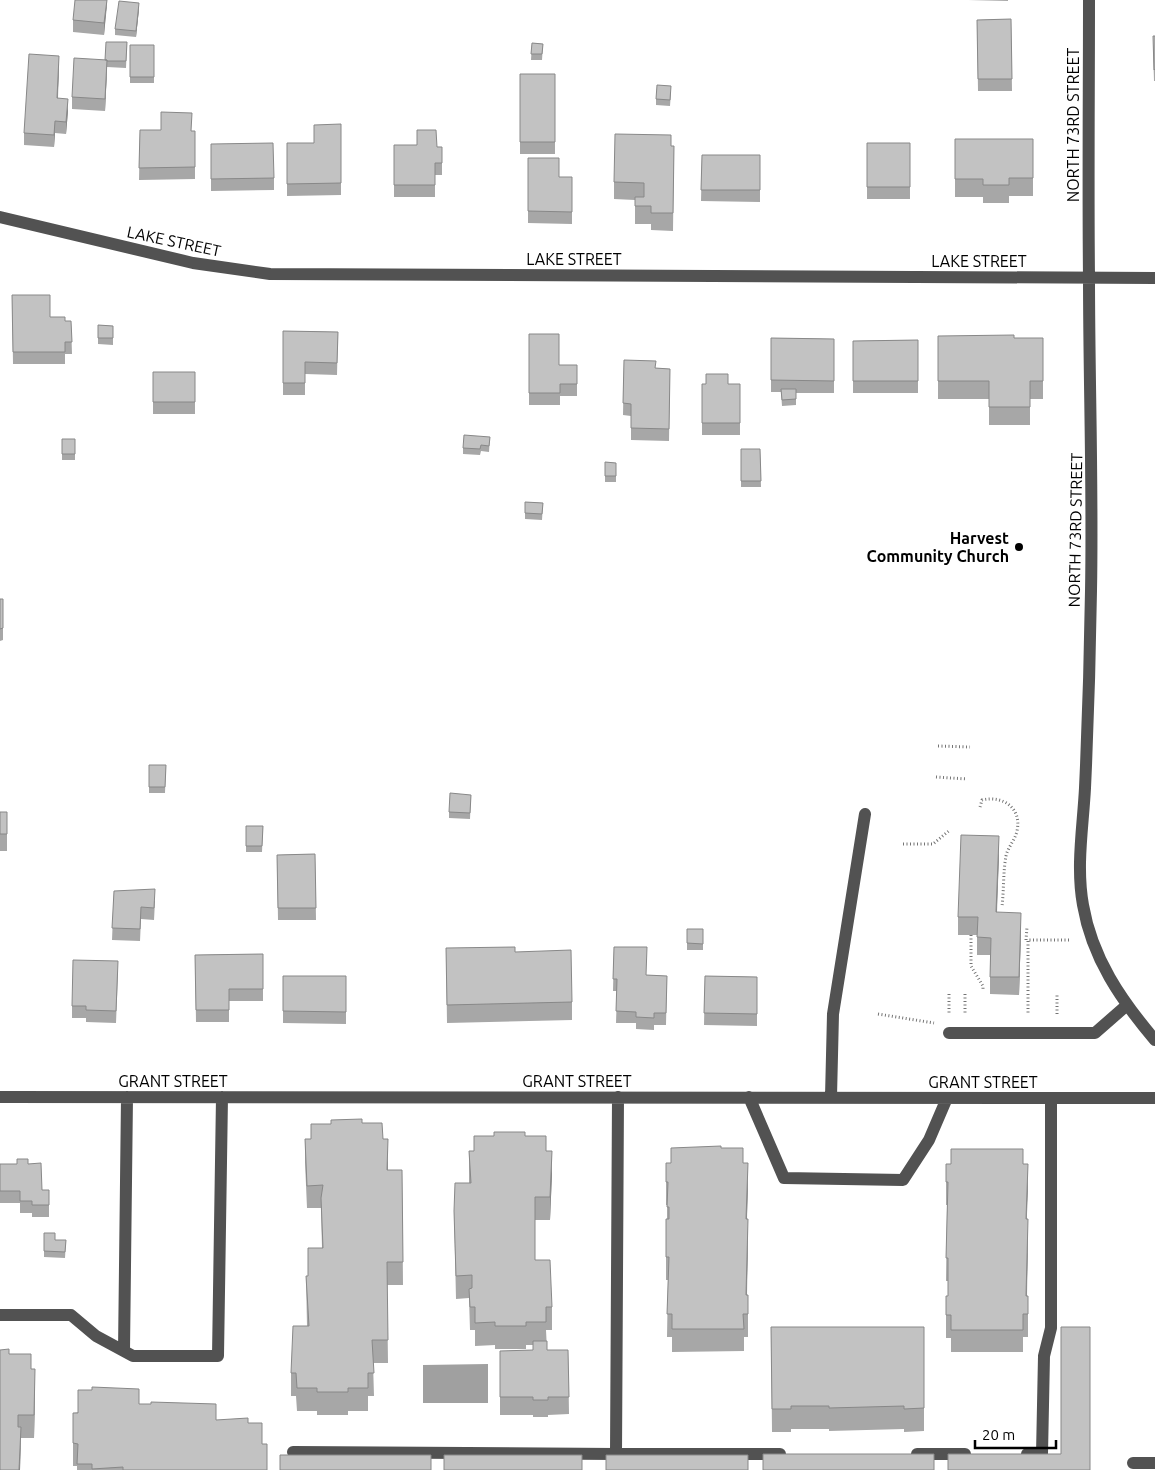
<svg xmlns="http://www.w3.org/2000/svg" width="1155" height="1470" font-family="Ubuntu,sans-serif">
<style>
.water{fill:#a0a0a0}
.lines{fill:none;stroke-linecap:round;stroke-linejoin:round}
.path{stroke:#747474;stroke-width:3;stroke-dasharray:1 2.5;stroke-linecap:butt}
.minor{stroke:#525252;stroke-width:12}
.wall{fill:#a7a7a7}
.shaded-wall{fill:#888}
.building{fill:#c2c2c2;stroke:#888}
.poi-dot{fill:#000;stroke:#fff;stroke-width:2}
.labels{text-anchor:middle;stroke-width:4;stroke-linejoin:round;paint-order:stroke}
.street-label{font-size:16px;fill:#000;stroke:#fff}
.poi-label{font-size:16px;font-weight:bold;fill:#000;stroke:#fff;text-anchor:end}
</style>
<rect width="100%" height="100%" fill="#fff"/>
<path class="water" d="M 488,1364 L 488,1403 L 423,1403 L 423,1365 Z"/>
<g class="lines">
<path class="path" d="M 938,746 L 970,747
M 936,777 L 967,779
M 980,807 L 982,800 C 1003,795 1022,808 1017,831 C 1015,840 1008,847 1006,856 C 1003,872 1004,890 1002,906
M 903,844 L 933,844 L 950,830
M 971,935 L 971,966 L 983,986 L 983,991
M 1026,940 L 1027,927
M 1028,991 L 1028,940 L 1071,940
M 949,994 L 949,1013
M 965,994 L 965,1013
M 1028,994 L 1028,1013
M 878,1014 L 934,1023
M 1057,1014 L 1057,994"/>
<path class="minor" d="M 1089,0 C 1089,92 1088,185 1089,277 C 1089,382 1093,486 1091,591 C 1090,657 1088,723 1085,788 C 1083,827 1076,866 1083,905 C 1092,958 1121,1000 1155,1040
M 0,217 L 193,263 L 270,274 L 1155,278
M 949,1033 L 1095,1033 L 1127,1005
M 0,1097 L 1155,1098
M 618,1097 L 616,1454 L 780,1454
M 749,1097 L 784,1178 L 903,1180 L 929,1140 L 947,1098
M 831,1097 L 833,1014 L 865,814
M 0,1315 L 71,1315 L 96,1336 L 133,1356 L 218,1356 L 222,1097
M 124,1351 L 127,1097
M 293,1452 L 616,1454
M 917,1454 L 965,1454
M 1027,1454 L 1042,1454 L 1044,1356 L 1051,1328 L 1051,1098
M 1133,1463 L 1155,1463"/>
</g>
<path class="wall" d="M 107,0 L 104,35 L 73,32 L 73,20 Z
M 968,0 L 1008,0 L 1008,1 Z
M 139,9 L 136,37 L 115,35 L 115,29 Z
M 1011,19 L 1012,91 L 978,91 L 977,20 Z
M 1155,36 L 1155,81 L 1154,81 L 1153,48 Z
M 127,42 L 126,68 L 107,67 L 105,111 L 72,109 L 72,97 L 105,60 Z
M 532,43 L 543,44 L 542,60 L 531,60 Z
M 130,45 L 154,45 L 154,83 L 130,83 Z
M 59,68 L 58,98 L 68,111 L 66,134 L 55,133 L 54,147 L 24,145 L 24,133 Z
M 520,74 L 555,74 L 555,154 L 520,154 Z
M 671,92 L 670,106 L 656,105 L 656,99 Z
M 341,124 L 341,195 L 287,196 L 287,143 L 314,143 Z
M 140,130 L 195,131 L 195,179 L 139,180 Z
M 955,139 L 1033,139 L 1033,196 L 1009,196 L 1009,203 L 983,203 L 983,197 L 955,197 Z
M 867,143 L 910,143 L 910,199 L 867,199 Z
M 211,144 L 274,178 L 274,190 L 211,191 Z
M 394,145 L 442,147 L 442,175 L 435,175 L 435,197 L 394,197 Z
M 671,146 L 674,146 L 673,231 L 651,230 L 651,224 L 635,224 L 635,200 L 614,199 L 614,182 Z
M 702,155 L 760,155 L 760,202 L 701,201 Z
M 528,158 L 559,177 L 572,177 L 572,224 L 528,223 Z
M 12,295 L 50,317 L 65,321 L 71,321 L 72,354 L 65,354 L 65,364 L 13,364 Z
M 98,325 L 113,326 L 113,345 L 98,344 Z
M 283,331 L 338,332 L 337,375 L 305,374 L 305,395 L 283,395 Z
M 529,334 L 559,365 L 577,365 L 577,396 L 560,396 L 560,405 L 529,405 Z
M 938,336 L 1014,338 L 1043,338 L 1043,399 L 1030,399 L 1030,425 L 989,425 L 989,399 L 938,399 Z
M 771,338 L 834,339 L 834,393 L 796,393 L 796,405 L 782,406 L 781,392 L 771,392 Z
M 918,340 L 918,393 L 853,393 L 853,341 Z
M 624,360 L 656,368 L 670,369 L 669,441 L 631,440 L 631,416 L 623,415 Z
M 153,372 L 195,372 L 195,414 L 153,414 Z
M 702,384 L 740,384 L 740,435 L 702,435 Z
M 490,437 L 489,452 L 481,451 L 480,455 L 463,454 L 463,448 Z
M 62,439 L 75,439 L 75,460 L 62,460 Z
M 741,449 L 760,449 L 761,487 L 741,487 Z
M 605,462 L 616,463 L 616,482 L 605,482 Z
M 525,502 L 543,503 L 542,520 L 525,519 Z
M 0,599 L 3,599 L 3,640 L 0,641 Z
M 149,765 L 166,765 L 165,793 L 149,793 Z
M 471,795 L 470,819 L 449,818 L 449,812 Z
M 0,812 L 7,812 L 7,851 L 0,851 Z
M 246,826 L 263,826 L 262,852 L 246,852 Z
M 315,854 L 316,920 L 278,920 L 277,855 Z
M 999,854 L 997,913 L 1021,931 L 1019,995 L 990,994 L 990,955 L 977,955 L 977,935 L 958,935 L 958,917 Z
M 114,891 L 155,901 L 154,920 L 141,919 L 140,941 L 112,940 Z
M 687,929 L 703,929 L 703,950 L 687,950 Z
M 614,947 L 646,975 L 667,976 L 666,1025 L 654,1025 L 654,1030 L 636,1029 L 636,1023 L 616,1023 L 617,991 L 613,991 Z
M 446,948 L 515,952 L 572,1002 L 572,1020 L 447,1023 Z
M 263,954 L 263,1001 L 229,1001 L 229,1022 L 196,1022 L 195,955 Z
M 118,973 L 116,1023 L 86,1022 L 86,1018 L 72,1018 L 72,1006 Z
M 283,976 L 346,976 L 346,1024 L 283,1023 Z
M 705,976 L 757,977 L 757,1026 L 704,1025 Z
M 362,1123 L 388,1162 L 388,1170 L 402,1170 L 403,1285 L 387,1285 L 388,1363 L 373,1363 L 374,1396 L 368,1396 L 368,1411 L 348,1411 L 348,1415 L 317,1415 L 317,1411 L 297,1411 L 296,1396 L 291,1396 L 291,1373 L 307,1326 L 306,1276 L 308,1276 L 322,1248 L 321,1208 L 307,1208 L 305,1162 L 305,1139 L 311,1139 Z
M 525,1136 L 546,1151 L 552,1174 L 550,1220 L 535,1220 L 535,1260 L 552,1307 L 552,1330 L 546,1330 L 547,1350 L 568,1350 L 569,1414 L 548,1415 L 548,1417 L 533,1417 L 533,1415 L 500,1415 L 500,1351 L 533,1350 L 533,1345 L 526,1345 L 526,1349 L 495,1349 L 495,1345 L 475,1346 L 475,1330 L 470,1330 L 469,1298 L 456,1299 L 454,1211 L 469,1183 L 469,1151 L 474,1151 Z
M 721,1148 L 743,1163 L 748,1185 L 747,1219 L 748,1242 L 747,1295 L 748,1295 L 748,1337 L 744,1337 L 744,1351 L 672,1352 L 672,1337 L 667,1337 L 668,1280 L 666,1280 L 666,1219 L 667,1219 L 667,1205 L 666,1205 L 666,1163 L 671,1163 Z
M 0,1164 L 28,1164 L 42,1190 L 49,1190 L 49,1217 L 32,1217 L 32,1213 L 20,1213 L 20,1203 L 0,1203 Z
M 946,1164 L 1023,1164 L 1028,1186 L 1026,1219 L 1028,1242 L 1027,1296 L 1028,1296 L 1028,1337 L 1023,1337 L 1023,1352 L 951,1352 L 951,1338 L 946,1338 L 946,1296 L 948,1296 L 948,1281 L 946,1281 L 947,1205 L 946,1205 Z
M 44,1233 L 55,1240 L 66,1240 L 65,1258 L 44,1257 Z
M 771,1327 L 924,1327 L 924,1431 L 904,1432 L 904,1429 L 829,1431 L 829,1429 L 791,1429 L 791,1432 L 772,1432 Z
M 9,1354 L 31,1369 L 35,1392 L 34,1438 L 21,1438 L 20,1470 L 0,1470 Z
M 139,1404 L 216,1420 L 248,1423 L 262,1444 L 267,1470 L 77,1470 L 77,1466 L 73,1466 L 73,1413 Z"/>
<path class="shaded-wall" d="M 107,0 L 107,5 L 104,35 L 104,23 Z
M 139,3 L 139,9 L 136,37 L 136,31 Z
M 59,56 L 59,68 L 57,110 L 57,98 Z
M 107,60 L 107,72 L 105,111 L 105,99 Z
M 68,99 L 68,111 L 66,134 L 66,122 Z
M 55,121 L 55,133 L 54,147 L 54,135 Z
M 999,836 L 999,854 L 996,930 L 996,912 Z
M 1021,913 L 1021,931 L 1019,995 L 1019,977 Z
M 388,1139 L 388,1162 L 387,1193 L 387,1170 Z
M 552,1151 L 552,1174 L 550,1220 L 550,1197 Z
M 748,1163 L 748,1185 L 746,1242 L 746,1219 Z
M 1028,1164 L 1028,1186 L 1026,1242 L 1026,1219 Z
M 748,1219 L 748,1242 L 746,1318 L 746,1295 Z
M 1028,1219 L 1028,1242 L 1026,1319 L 1026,1296 Z
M 35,1369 L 35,1392 L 34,1438 L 34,1415 Z
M 21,1427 L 20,1470 L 19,1470 Z"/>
<path class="building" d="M 75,0 L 107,0 L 104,23 L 73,20 Z
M 119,1 L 139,3 L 136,31 L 115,29 Z
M 1011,19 L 1012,79 L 978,79 L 977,20 Z
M 1153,36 L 1155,36 L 1155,69 L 1154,70 Z
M 106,42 L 127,42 L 126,61 L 107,61 L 107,60 L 105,60 Z
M 532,43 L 543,44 L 542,54 L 531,54 Z
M 130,45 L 154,45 L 154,77 L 130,77 Z
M 29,54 L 59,56 L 57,98 L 68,99 L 66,122 L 55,121 L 54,135 L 24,133 Z
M 74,58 L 107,60 L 105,99 L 72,97 Z
M 520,74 L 555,74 L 555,142 L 520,142 Z
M 657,85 L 671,86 L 670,100 L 656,99 Z
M 161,112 L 192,113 L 191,131 L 195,131 L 195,167 L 139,168 L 140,130 L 161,130 Z
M 341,124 L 341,183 L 287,184 L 287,143 L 314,143 L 314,125 Z
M 417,130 L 436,130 L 437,147 L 442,147 L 442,163 L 435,163 L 435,185 L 394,185 L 394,145 L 417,145 Z
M 615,134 L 671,135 L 671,146 L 674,146 L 673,213 L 651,213 L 651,206 L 635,206 L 635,197 L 644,197 L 644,183 L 614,182 Z
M 955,139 L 1033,139 L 1033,178 L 1009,178 L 1009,185 L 983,185 L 983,179 L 955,179 Z
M 273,143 L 274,178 L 211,179 L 211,144 Z
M 867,143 L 910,143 L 910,187 L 867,187 Z
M 702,155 L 760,155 L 760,190 L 701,190 Z
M 528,158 L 559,158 L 559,177 L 572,177 L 572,212 L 528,211 Z
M 12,295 L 50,295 L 50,317 L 65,317 L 65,321 L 71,321 L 72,342 L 65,342 L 65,352 L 13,352 Z
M 98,325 L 113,326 L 113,338 L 98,338 Z
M 283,331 L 338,332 L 337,363 L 305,362 L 305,383 L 283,383 Z
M 529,334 L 559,334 L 559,365 L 577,365 L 577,384 L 560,384 L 560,393 L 529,393 Z
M 1014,335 L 1014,338 L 1043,338 L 1043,381 L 1030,381 L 1030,407 L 989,407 L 989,381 L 938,381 L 938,336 Z
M 771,338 L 834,339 L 834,381 L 771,380 Z
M 918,340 L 918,381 L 853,381 L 853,341 Z
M 624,360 L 656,361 L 655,368 L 670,369 L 669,429 L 631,428 L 631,404 L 623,403 Z
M 153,372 L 195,372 L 195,402 L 153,402 Z
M 706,374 L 728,374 L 728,384 L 740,384 L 740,423 L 702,423 L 702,384 L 706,384 Z
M 781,389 L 796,389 L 796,399 L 782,400 Z
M 464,435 L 490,437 L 489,446 L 481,445 L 480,449 L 463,448 Z
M 62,439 L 75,439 L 75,454 L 62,454 Z
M 741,449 L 760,449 L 761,481 L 741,481 Z
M 605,462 L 616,463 L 616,476 L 605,476 Z
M 525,502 L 543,503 L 542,514 L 525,513 Z
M 0,599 L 3,599 L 3,628 L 0,629 Z
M 149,765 L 166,765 L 165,787 L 149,787 Z
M 450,793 L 471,795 L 470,813 L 449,812 Z
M 0,812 L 7,812 L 7,834 L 0,834 Z
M 246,826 L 263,826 L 262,846 L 246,846 Z
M 961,835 L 999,836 L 996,912 L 1021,913 L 1019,977 L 990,977 L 991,938 L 977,937 L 978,917 L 958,917 Z
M 315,854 L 316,908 L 278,908 L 277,855 Z
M 155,889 L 154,908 L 141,907 L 140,929 L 112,928 L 114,891 Z
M 687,929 L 703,929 L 703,944 L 687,943 Z
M 515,947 L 515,952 L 571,950 L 572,1002 L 447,1005 L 446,948 Z
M 614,947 L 647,947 L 646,975 L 667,976 L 666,1013 L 654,1013 L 654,1018 L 636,1017 L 636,1012 L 616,1011 L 617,979 L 613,979 Z
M 263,954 L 263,989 L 229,989 L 229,1010 L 196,1010 L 195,955 Z
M 73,960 L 118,961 L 116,1011 L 86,1010 L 86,1006 L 72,1006 Z
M 283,976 L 346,976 L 346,1012 L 283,1011 Z
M 705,976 L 757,977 L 757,1014 L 704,1013 Z
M 362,1119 L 362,1123 L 382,1123 L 383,1139 L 388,1139 L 387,1170 L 402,1170 L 403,1262 L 387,1262 L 388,1340 L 372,1340 L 374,1373 L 368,1373 L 368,1388 L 348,1388 L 348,1392 L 317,1392 L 317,1388 L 297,1388 L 296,1373 L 291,1373 L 293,1326 L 309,1326 L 306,1276 L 308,1276 L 308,1248 L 323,1248 L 321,1198 L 323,1185 L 307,1186 L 305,1139 L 311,1139 L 311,1124 L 331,1124 L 331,1120 Z
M 494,1132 L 525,1132 L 525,1136 L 546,1136 L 546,1151 L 552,1151 L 550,1197 L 535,1197 L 535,1260 L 550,1260 L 552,1307 L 546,1307 L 546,1322 L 526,1322 L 526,1326 L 495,1326 L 495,1322 L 475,1323 L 475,1307 L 470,1307 L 469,1289 L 472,1288 L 472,1275 L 456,1276 L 454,1211 L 455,1183 L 471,1183 L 469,1151 L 474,1151 L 474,1136 L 494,1136 Z
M 721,1146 L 721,1148 L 743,1148 L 743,1163 L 748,1163 L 746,1219 L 748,1219 L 746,1295 L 748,1295 L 748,1314 L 743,1314 L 744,1329 L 672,1329 L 672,1314 L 667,1314 L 669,1257 L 666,1257 L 666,1219 L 669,1219 L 669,1207 L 667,1207 L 668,1182 L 666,1182 L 666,1163 L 671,1163 L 671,1148 Z
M 951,1149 L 1023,1149 L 1023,1164 L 1028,1164 L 1026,1219 L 1028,1219 L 1026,1296 L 1028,1296 L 1028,1314 L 1023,1314 L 1023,1330 L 951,1330 L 951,1315 L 946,1315 L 946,1296 L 948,1296 L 948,1258 L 946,1258 L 948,1182 L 946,1182 L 946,1164 L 951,1164 Z
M 17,1159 L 28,1159 L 28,1164 L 41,1163 L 42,1190 L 49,1190 L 49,1205 L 32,1205 L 32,1201 L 20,1201 L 20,1191 L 0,1191 L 0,1164 L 17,1164 Z
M 44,1233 L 55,1233 L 55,1240 L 66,1240 L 65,1252 L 44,1251 Z
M 771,1327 L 924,1327 L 924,1408 L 904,1409 L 904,1406 L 829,1408 L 829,1406 L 791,1406 L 791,1409 L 772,1409 Z
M 1061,1327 L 1090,1327 L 1090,1470 L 948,1470 L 948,1454 L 1061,1454 Z
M 533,1341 L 547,1341 L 547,1350 L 568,1350 L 569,1397 L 548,1397 L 548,1400 L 533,1400 L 533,1397 L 500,1397 L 500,1351 L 533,1350 Z
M 9,1349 L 9,1354 L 31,1354 L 31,1369 L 35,1369 L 34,1415 L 18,1415 L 18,1427 L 21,1427 L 19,1470 L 0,1470 L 0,1350 Z
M 92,1387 L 139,1389 L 139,1404 L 151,1404 L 151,1402 L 216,1404 L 216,1420 L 248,1418 L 248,1423 L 262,1423 L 262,1444 L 267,1444 L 267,1470 L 123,1470 L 123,1467 L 92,1469 L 92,1464 L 77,1464 L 78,1444 L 73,1443 L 73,1413 L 78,1413 L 78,1390 L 92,1390 Z
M 763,1454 L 934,1454 L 934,1470 L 763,1470 Z
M 280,1455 L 431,1455 L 431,1470 L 280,1470 Z
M 444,1455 L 582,1455 L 582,1470 L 444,1470 Z
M 606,1455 L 748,1455 L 748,1470 L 606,1470 Z"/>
<circle class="poi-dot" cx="1019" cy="547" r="5"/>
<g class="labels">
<g class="street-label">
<text transform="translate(1073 125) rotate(-90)" y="6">NORTH 73RD STREET</text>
<text transform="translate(174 241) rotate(12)" y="6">LAKE STREET</text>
<text x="574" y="265">LAKE STREET</text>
<text x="979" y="267">LAKE STREET</text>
<text transform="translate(1075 530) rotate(-89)" y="6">NORTH 73RD STREET</text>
<text x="173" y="1087">GRANT STREET</text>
<text x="577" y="1087">GRANT STREET</text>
<text x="983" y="1088">GRANT STREET</text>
</g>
<g class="poi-label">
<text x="1009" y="544">Harvest<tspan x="1009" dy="18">Community Church</tspan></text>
</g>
</g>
<path d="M975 1440v8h81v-8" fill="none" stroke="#000000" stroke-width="2.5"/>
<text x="982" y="1440" font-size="15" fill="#000000" stroke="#ffffff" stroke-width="4" paint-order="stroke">20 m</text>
</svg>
